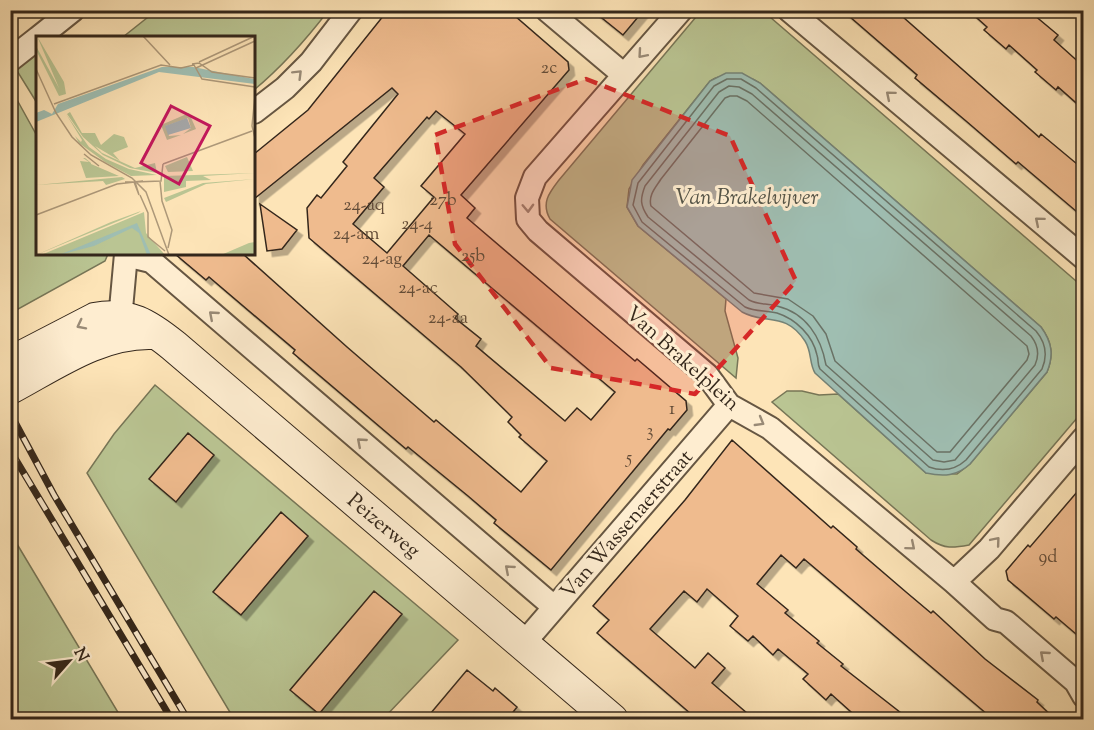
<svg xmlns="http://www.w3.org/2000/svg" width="1094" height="730" font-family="'Sorts Mill Goudy',serif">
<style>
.green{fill:#bac593;stroke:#777657;stroke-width:1.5}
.water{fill:#9fbeb2;stroke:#748276;stroke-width:1.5}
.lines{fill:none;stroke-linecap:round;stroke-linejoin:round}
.shore{stroke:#6a7266;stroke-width:1.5}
.building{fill:#efbb8e;stroke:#34271b;stroke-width:1.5;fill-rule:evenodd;filter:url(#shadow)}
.minor-casing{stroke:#665642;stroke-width:26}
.secondary-casing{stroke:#34271b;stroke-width:34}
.minor{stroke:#feedd0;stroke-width:22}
.secondary{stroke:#feedd0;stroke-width:32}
.rail-casing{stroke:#34271b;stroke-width:7}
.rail{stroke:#feedd0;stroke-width:4.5;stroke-dasharray:14;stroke-linecap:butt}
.oneway{stroke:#998a76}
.marked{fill:#d62828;fill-opacity:0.2;stroke:#d62828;stroke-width:4.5;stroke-dasharray:12 8;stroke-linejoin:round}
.labels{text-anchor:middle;stroke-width:6;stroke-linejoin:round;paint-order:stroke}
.number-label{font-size:18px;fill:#634c38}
.street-label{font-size:21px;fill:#34271b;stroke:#feedd0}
.water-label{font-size:22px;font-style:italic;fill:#545448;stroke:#feedd0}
.inset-road{fill:none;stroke:#ad9879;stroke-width:1.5}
.view{fill:#c2185b;fill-opacity:0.15;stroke:#c2185b;stroke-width:3}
.inset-edge{fill:none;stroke:#34271b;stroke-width:3}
</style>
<defs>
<filter id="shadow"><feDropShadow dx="5.5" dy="5.5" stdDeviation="0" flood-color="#0004"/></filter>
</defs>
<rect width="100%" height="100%" fill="#fde4b7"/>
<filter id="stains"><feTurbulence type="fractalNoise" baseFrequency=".00333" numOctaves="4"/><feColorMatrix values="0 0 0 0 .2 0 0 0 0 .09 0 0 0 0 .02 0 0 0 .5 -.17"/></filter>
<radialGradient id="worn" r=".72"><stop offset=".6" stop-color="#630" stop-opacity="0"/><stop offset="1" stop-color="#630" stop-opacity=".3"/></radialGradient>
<path class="green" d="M 157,10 L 328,10 L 328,11 C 305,41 284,65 254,90 L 254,38 L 123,37 Z
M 701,11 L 763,11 L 1083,287 L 1083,411 L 969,545 C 953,548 945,549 931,540 L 772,402 L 787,391 L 802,391 L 819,395 L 838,394 L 926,473 L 957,474 L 970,464 L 1047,372 C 1054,355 1052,342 1041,327 L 760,83 C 747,74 723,72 710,81 L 643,165 L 629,189 L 627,207 L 638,226 L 726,299 L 725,311 L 738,358 L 736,378 L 550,219 C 541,203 549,193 559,180 Z
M 37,48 L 37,103 L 14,66 Z
M 11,89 L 37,136 L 38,254 L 108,254 L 105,261 L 11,313 Z
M 155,385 L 458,640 L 383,719 L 234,719 L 87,473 L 114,434 Z
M 11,534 L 122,719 L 11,719 Z"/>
<path class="water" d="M 726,73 L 742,73 L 760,83 L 1041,327 C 1052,342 1054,355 1047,372 L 970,464 C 957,476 944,477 926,473 L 815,373 C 809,363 812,352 805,341 C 785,311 766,325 742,312 L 638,226 L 627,207 L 632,180 L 710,81 Z"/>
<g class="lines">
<path class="shore" d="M 727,79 L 741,79 L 756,88 L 1036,331 C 1046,343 1048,355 1042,369 L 966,460 C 955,470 943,472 929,467 L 820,369 C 817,364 819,361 817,355 C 813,336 796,319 777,313 C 765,310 756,312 745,307 L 642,222 L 633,205 L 638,183 L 714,86 Z
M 729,86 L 739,87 L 752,94 L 1031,336 C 1038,345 1040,354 1035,365 L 955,460 L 944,462 L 933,460 L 826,365 C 821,337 806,313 777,306 C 767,303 758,305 749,300 L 648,217 C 640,205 640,199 645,186 L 719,92 Z
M 730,96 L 737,96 L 747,101 L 1027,346 L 1029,354 L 1027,360 L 950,452 L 937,452 L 835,361 L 826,334 L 813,316 L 788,299 L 754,293 L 651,206 C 648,195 656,187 661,179 L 725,98 Z"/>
</g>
<path class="building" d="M 388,10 L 508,10 L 568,62 L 569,70 L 461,195 L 475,208 L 467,218 L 610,340 L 635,361 L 637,359 L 686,401 L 687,410 L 670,430 L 668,429 L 551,570 L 494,523 L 496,520 L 468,496 L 408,447 L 406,449 L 293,353 L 295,350 L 209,277 L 206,280 L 175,254 L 243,254 L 347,347 L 434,422 L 436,420 L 521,492 L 547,461 L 519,437 L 521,435 L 508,422 L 512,417 L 461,367 L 309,238 L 307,208 L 317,195 L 321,198 L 347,166 L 343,162 L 398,94 L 392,88 L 254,199 L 254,154 L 308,110 ZM 436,111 L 465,134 L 421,186 L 434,197 L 387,253 L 353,224 L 384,187 L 374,178 L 427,117 L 429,119 ZM 429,235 L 615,392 L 591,420 L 577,408 L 565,421 L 476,346 L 481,339 L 455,318 L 458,314 L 403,266 Z
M 592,10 L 644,10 L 623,35 Z
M 842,10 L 895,10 L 1039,137 L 1041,134 L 1083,169 L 1083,217 L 1018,162 L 1016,164 L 966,121 L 915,78 L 917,75 Z
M 968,10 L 1028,10 L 1058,35 L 1054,40 L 1083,66 L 1083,109 L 1058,87 L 1056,90 L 1035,72 L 1037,70 L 1009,45 L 1006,49 L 984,30 L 987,27 Z
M 260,204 L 297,230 L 282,249 L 267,251 Z
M 188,433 L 214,455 L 176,502 L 149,479 Z
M 732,440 L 831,528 L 833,526 L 857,547 L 856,549 L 906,592 L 931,613 L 933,611 L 985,659 L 1038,700 L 1037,702 L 1056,720 L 994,720 L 804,559 L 796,568 L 781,555 L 757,584 L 788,610 L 785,613 L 819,641 L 817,643 L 843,664 L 841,666 L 910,720 L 860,720 L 831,694 L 826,700 L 803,679 L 808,674 L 778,649 L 773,655 L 753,636 L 748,641 L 730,626 L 738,616 L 707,589 L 697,602 L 684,591 L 650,629 L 695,668 L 708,653 L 725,668 L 712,683 L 755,720 L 698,720 L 597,633 L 609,620 L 593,606 L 685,500 Z
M 1083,485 L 1083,640 L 1056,617 L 1054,619 L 1008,580 L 1006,571 L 1028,545 L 1030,547 Z
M 281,512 L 308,536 L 241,615 L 213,592 Z
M 374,591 L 402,614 L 319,714 L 290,690 Z
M 467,670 L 493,691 L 495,688 L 517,707 L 507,720 L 425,720 Z"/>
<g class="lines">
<g class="minor-casing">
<path id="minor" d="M 547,10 L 624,75
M 681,10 L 535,177 L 527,198 L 528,219 L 538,231 L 707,375 L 729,405 L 770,428 L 954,582 L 995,619 L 1006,622 L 1076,682 L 1084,696
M 789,10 L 1084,258
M 38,38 L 73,10
M 10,60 L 38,38
M 254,112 L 285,88 L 311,62 L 351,10
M 126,255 L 151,261 L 554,607
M 119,331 L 126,254
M 954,582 L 989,549 L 1084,438
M 523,644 L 729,405"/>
</g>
<g class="secondary-casing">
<path id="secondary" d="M 10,363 L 95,319 C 128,312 148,325 174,346 L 612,720
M 10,388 C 55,364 99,332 151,333"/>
</g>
<use href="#minor" class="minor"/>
<use href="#secondary" class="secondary"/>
<g class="rail-casing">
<path id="rail" d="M 10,413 L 54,495 L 188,720
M 10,450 L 172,720"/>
</g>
<use href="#rail" class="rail"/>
</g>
<defs><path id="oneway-chevron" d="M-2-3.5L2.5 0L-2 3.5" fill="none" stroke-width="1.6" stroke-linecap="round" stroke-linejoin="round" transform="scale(1.5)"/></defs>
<g class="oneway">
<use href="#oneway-chevron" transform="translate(642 54) rotate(131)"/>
<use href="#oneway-chevron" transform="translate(298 74) rotate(-45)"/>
<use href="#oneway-chevron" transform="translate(890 95) rotate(-140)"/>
<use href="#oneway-chevron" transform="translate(528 208) rotate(88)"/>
<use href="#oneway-chevron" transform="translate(1039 221) rotate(-140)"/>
<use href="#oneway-chevron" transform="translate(213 315) rotate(-139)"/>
<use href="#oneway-chevron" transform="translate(81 325) rotate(153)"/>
<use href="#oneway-chevron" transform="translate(760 422) rotate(30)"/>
<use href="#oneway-chevron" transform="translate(361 442) rotate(-139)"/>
<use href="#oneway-chevron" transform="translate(996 541) rotate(-50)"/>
<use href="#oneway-chevron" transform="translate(911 546) rotate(40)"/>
<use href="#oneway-chevron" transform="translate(509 569) rotate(-139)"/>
<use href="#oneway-chevron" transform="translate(1044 655) rotate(-139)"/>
</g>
<path class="marked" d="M 586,79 L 730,136 L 796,281 L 695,394 L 551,368 L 455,244 L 435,135 Z"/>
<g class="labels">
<g class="number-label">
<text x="549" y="73">2c</text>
<text x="443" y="205">27b</text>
<text x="364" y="210">24-aq</text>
<text x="417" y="229">24-4</text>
<text x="356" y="239">24-am</text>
<text x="473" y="261">25b</text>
<text x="382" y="264">24-ag</text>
<text x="418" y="293">24-ac</text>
<text x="448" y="323">24-aa</text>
<text x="672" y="414">1</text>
<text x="650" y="436">3</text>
<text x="629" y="463">5</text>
<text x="1048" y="562">9d</text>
</g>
<g class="street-label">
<text transform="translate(683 358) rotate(42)" y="7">Van Brakelplein</text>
<text transform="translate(626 524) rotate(-49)" y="7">Van Wassenaerstraat</text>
<text transform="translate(384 525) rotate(40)" y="7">Peizerweg</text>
</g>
<g class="water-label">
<text x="747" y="204">Van Brakelvijver</text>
</g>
</g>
<g transform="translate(36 36)">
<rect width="219" height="219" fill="#fde4b7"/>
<path d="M 1,0 L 28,46 L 30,58 L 23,60 L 0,14 L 0,10 L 23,52 ZM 34,76 L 46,97 L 59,97 L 65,109 L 78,98 L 88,101 L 92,111 L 77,117 L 84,125 L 59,110 L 66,117 L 99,132 L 119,127 L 121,137 L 94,132 L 67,119 L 47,101 L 31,78 ZM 153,77 L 160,93 L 147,98 L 155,92 L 152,82 L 130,90 L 133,100 L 145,99 L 131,104 L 125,89 ZM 30,78 L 53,111 L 70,123 L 93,133 L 121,139 L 95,140 L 69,126 L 43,107 L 39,100 L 45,106 L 46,104 ZM 151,121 L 157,135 L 132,136 L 129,130 ZM 47,122 L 49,122 L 55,127 L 55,128 L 83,140 L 50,142 L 44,125 L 53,126 ZM 219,137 L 167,140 L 175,144 L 150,145 L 150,151 L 128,156 L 128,140 ZM 86,141 L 89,143 L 70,149 L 67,145 L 0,149 ZM 219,143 L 170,148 L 130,166 L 128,162 L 167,147 ZM 105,175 L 102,177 L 0,219 L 75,186 ZM 108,176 L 110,197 L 129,219 L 5,219 ZM 219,206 L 219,219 L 185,219 L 213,207 Z" fill="#bac593"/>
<path d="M 126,31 L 157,31 L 218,43 L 219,48 L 123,36 L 0,86 L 0,77 L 8,74 L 16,78 L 22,68 ZM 151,82 L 155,92 L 132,99 L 129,90 ZM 101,187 L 115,219 L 111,219 L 103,197 L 96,192 L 58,210 L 23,219 Z" fill="#9fbeb2"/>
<path class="inset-road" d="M 107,0 L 134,29M 163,26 L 219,0M 156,28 L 163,27 L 176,36 L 219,42M 160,32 L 219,5M 0,33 L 20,77 L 36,101 L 55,119 L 96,142 L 110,156 L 133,219M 219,60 L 216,90 L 219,102M 18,68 L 125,29 L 145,32 L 158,29 L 166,43 L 219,51M 48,118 L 63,130M 127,128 L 216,95M 107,145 L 98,146 L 103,159 L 99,146 L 125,145 L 127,128M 124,145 L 126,165 L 136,194 L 132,212M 104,159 L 112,177 L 112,201 L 129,215M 0,179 L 81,148 L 99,146 L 89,146"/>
<path class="view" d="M 135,70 L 174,90 L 143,148 L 105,127 Z"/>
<rect width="219" height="219" class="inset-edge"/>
</g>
<rect width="1094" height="730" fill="none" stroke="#fde4b7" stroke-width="36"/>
<rect x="12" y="12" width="1070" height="706" fill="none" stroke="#34271b" stroke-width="3"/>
<rect x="18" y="18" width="1058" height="694" fill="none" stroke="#34271b" stroke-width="1.5"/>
<g transform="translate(69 661) rotate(62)" stroke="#feedd0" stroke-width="4.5" paint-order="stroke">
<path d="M0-4.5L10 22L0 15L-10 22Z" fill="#34271b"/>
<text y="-9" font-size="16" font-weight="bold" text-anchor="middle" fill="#34271b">N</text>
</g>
<rect width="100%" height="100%" filter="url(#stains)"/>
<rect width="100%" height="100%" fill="url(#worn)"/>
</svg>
